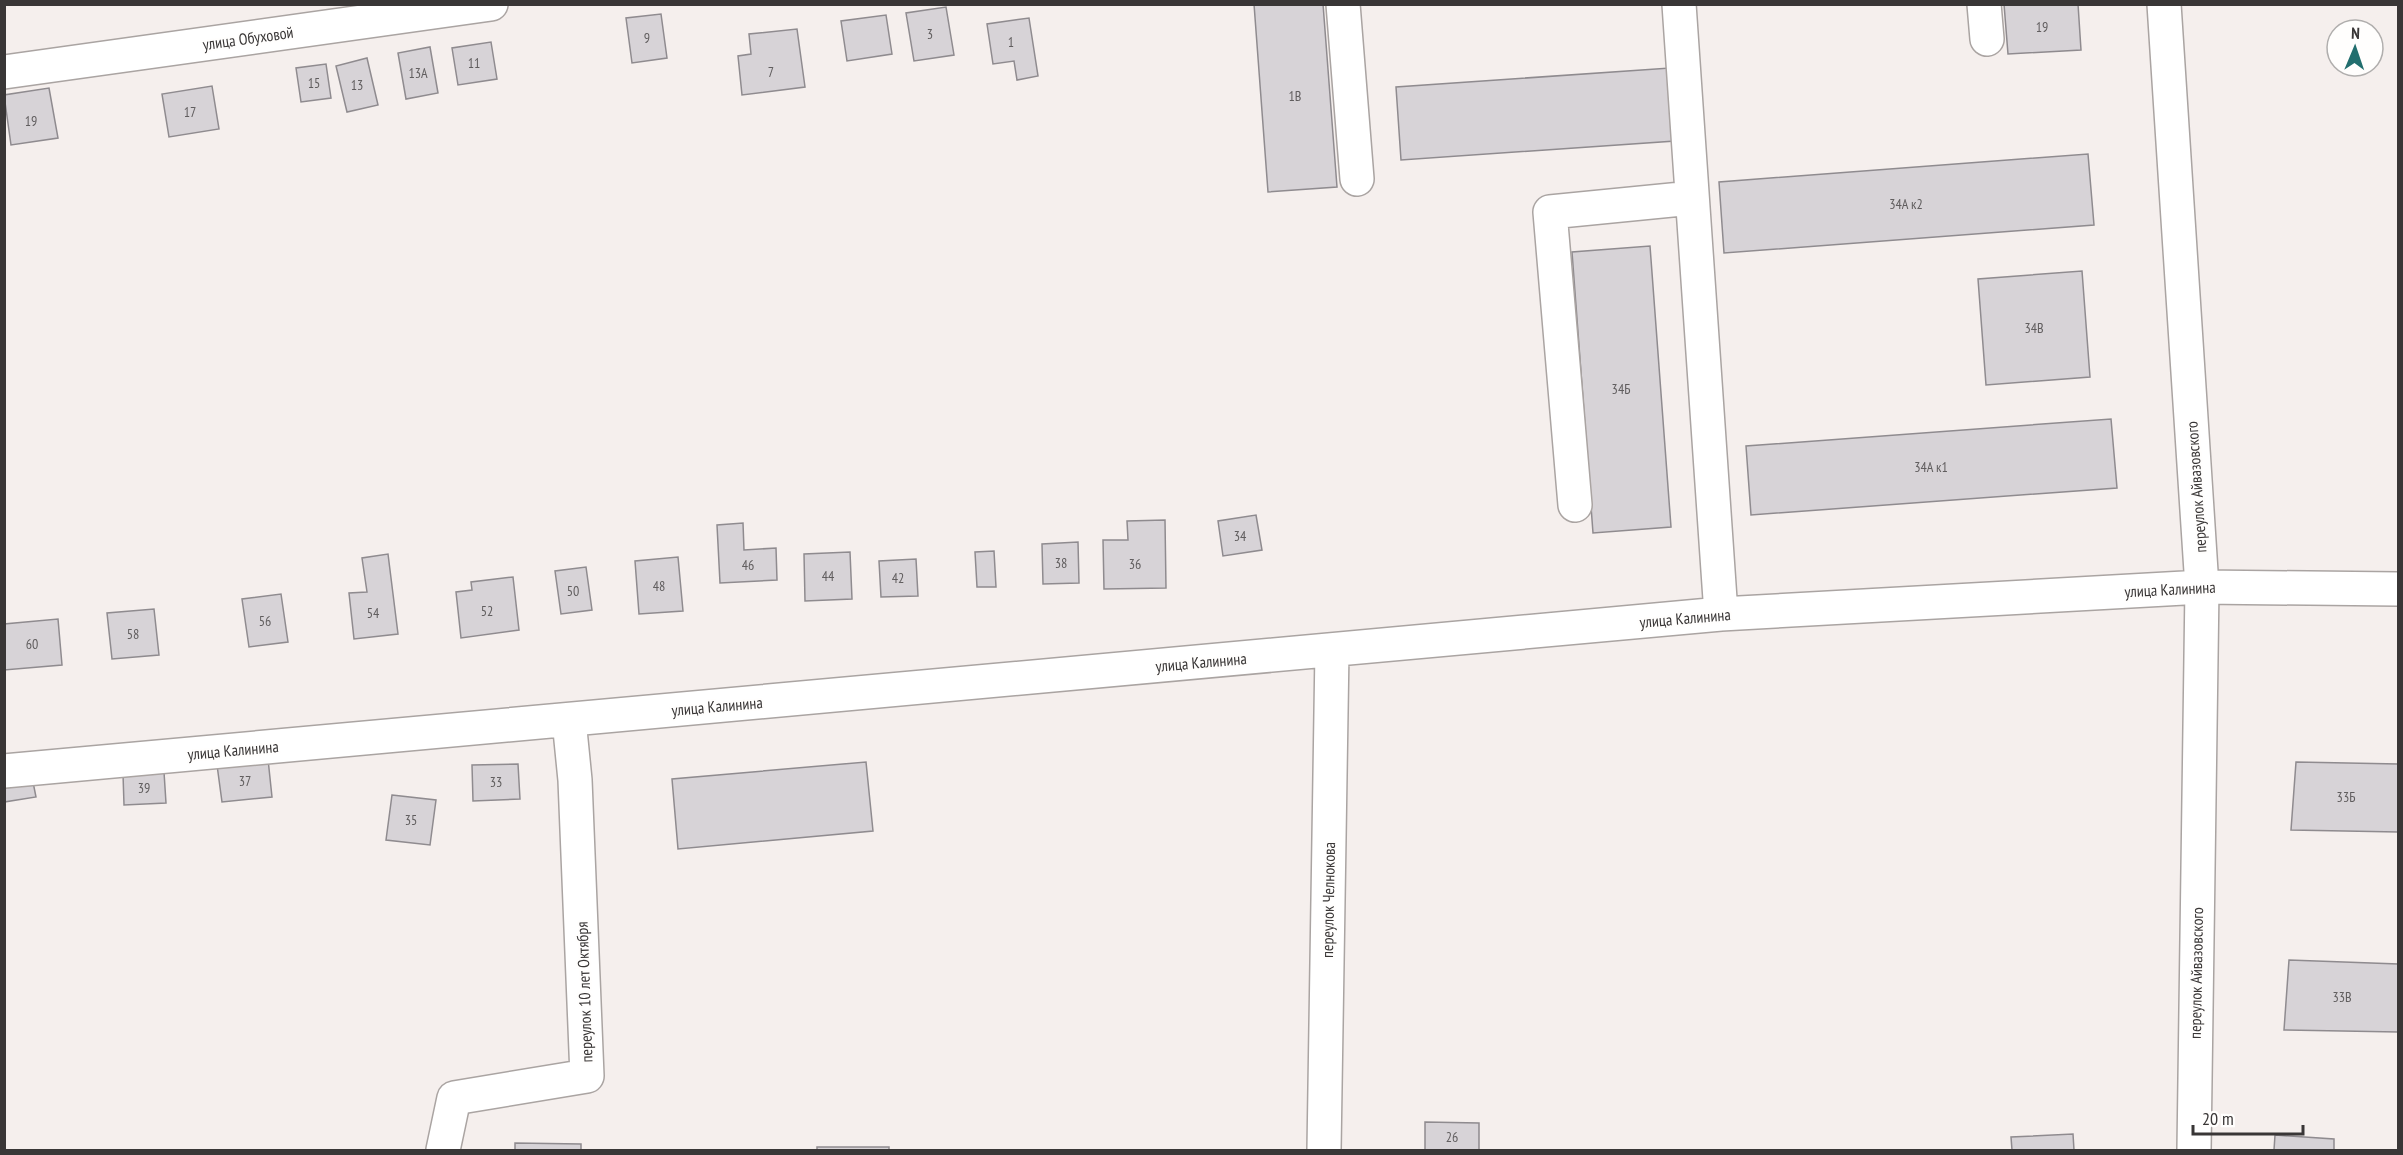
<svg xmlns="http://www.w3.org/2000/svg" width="2403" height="1155" font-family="'PT Sans Narrow',sans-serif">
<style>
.building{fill:#d7d3d7;stroke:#8f8b8f;stroke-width:1.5}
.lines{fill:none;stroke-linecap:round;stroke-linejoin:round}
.minor-casing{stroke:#aaa4a2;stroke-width:36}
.minor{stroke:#fff;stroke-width:33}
.labels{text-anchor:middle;stroke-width:4.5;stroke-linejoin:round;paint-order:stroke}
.number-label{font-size:14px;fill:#605d5e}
.street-label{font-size:16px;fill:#393636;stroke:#fffefd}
</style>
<rect width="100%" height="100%" fill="#f5efed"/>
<path class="building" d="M 1254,4 L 1323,4 L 1337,187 L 1268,192 Z
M 2004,4 L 2078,4 L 2081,50 L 2008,54 Z
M 946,7 L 954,55 L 914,61 L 906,13 Z
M 661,14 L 667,58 L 632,63 L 626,18 Z
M 886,15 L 892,54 L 847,61 L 841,21 Z
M 1029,18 L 1038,76 L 1017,80 L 1014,61 L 993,64 L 987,24 Z
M 797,29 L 805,87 L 742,95 L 738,56 L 751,54 L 749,34 Z
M 491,42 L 497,79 L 458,85 L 452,48 Z
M 430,47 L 438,93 L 406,99 L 398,53 Z
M 367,58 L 378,105 L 347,112 L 336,66 Z
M 326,64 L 331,98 L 301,102 L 296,68 Z
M 1670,68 L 1675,141 L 1401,160 L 1396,87 Z
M 212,86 L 219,129 L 169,137 L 162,94 Z
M 49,88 L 58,138 L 11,145 L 4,95 Z
M 2088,154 L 2094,225 L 1724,253 L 1719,182 Z
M 1650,246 L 1671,527 L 1593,533 L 1572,252 Z
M 2082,271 L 2090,377 L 1986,385 L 1978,279 Z
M 2111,419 L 2117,488 L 1751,515 L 1746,446 Z
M 1256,515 L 1262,550 L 1223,556 L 1218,521 Z
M 1165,520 L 1166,588 L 1104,589 L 1103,540 L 1128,540 L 1127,521 Z
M 743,523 L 744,550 L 776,548 L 777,580 L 720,583 L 717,525 Z
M 1078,542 L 1079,583 L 1043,584 L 1042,544 Z
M 994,551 L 996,587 L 977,587 L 975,552 Z
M 850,552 L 852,599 L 805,601 L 804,554 Z
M 388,554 L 398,634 L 354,639 L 349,593 L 367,592 L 362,558 Z
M 678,557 L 683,611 L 639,614 L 635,561 Z
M 916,559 L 918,596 L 881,597 L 879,561 Z
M 586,567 L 592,610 L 561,614 L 555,571 Z
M 513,577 L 519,630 L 461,638 L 456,592 L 472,590 L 471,582 Z
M 281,594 L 288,642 L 249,647 L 242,599 Z
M 154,609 L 159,655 L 112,659 L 107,613 Z
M 58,619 L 62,665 L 4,670 L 4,624 Z
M 268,759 L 272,797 L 222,802 L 217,765 Z
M 866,762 L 873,831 L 678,849 L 672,779 Z
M 2296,762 L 2398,764 L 2398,832 L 2291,830 Z
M 518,764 L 520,799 L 473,801 L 472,765 Z
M 164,772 L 166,803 L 124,805 L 123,774 Z
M 32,777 L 36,797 L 4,802 L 4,782 Z
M 392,795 L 436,800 L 430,845 L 386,840 Z
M 2289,960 L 2398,964 L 2398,1032 L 2284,1030 Z
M 1425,1122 L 1479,1123 L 1479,1150 L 1425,1150 Z
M 2073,1134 L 2074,1150 L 2012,1150 L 2011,1137 Z
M 2275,1135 L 2334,1139 L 2334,1150 L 2274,1150 Z
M 515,1143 L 581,1144 L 581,1150 L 515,1150 Z
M 817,1147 L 889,1147 L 889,1150 L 817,1150 Z"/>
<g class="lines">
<g class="minor-casing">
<path id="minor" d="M 1343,4 L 1357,179
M 1679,4 L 1721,614
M 1984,4 L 1987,39
M 2164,4 L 2202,587 L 2194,1150
M 4,72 L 491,4
M 1575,505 L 1550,212 L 1692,198
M 4,771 L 1721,614 L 2202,587 L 2398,589
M 443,1150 L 454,1098 L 587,1076 L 575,780 L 569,720
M 1324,1150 L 1332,650"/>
</g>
<use href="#minor" class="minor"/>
</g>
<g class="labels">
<g class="number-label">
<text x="2042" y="32">19</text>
<text x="930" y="39">3</text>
<text x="647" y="43">9</text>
<text x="1011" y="47">1</text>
<text x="474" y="68">11</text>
<text x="771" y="77">7</text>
<text x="418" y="78">13А</text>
<text x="314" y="88">15</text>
<text x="357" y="90">13</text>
<text x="1295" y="101">1В</text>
<text x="190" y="117">17</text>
<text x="31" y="126">19</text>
<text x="1906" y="209">34А к2</text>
<text x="2034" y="333">34В</text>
<text x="1621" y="394">34Б</text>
<text x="1931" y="472">34А к1</text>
<text x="1240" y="541">34</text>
<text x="1061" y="568">38</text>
<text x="1135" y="569">36</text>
<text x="748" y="570">46</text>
<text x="828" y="581">44</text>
<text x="898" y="583">42</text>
<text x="659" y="591">48</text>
<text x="573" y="596">50</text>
<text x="487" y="616">52</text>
<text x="373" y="618">54</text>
<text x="265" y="626">56</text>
<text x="133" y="639">58</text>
<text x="32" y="649">60</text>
<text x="245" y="786">37</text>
<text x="496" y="787">33</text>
<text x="144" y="793">39</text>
<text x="2346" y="802">33Б</text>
<text x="411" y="825">35</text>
<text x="2342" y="1002">33В</text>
<text x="1452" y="1142">26</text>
</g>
<g class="street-label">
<text transform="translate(248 38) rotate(-8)" y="6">улица Обуховой</text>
<text transform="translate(2196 487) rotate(-94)" y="6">переулок Айвазовского</text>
<text transform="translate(2170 589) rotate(-3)" y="6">улица Калинина</text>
<text transform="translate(1685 618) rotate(-5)" y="6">улица Калинина</text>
<text transform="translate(1201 662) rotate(-5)" y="6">улица Калинина</text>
<text transform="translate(717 706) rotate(-5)" y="6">улица Калинина</text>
<text transform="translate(233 750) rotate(-5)" y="6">улица Калинина</text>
<text transform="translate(1328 900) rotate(-89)" y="6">переулок Челнокова</text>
<text transform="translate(2196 973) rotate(-89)" y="6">переулок Айвазовского</text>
<text transform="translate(584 992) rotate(-92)" y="6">переулок 10 лет Октября</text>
</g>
</g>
<rect width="2403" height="1155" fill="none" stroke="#393636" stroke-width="12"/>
<g transform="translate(2355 48) rotate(2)"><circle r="28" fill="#fffefd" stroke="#b0aead" stroke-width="1.5"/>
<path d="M0-4.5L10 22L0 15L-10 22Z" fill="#226e6e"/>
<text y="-9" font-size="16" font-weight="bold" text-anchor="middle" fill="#393636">N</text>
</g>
<path d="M2193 1125v9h110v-9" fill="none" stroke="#393636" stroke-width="3"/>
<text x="2202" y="1125" font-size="18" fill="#393636" stroke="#fffefd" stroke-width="4.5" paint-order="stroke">20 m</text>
</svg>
